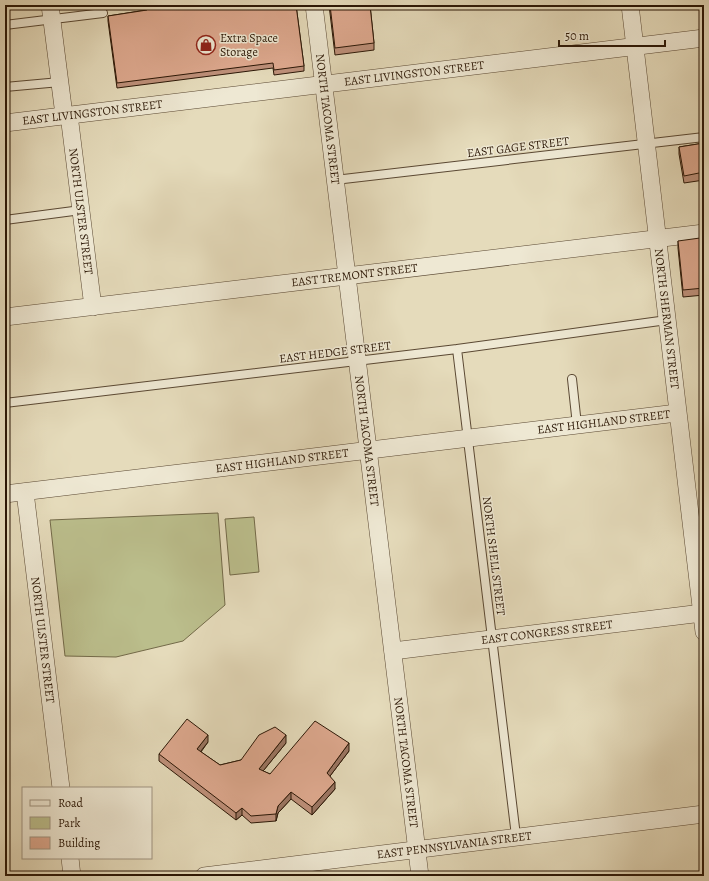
<svg xmlns="http://www.w3.org/2000/svg" width="709" height="881" font-family="Alegreya,serif">
<style>
.green{fill:#bbbe8c;stroke:#736a49}
.lines{fill:none;stroke-linecap:round;stroke-linejoin:round}
.lane-casing{stroke:#5a4833;stroke-width:10}
.street-casing{stroke:#5a4833;stroke-width:18}
.lane{stroke:#eee8d3;stroke-width:8}
.street{stroke:#eee8d3;stroke-width:17}
.wall{fill:#be907a;stroke:#2b1706}
.shaded-wall{fill:#9b7663;stroke:#2b1706}
.building{fill:#dda88e;stroke:#2b1706}
.labels{text-anchor:middle;stroke-width:3;stroke-linejoin:round;paint-order:stroke}
.poi-label{font-size:12px;fill:#2b1706;stroke:#eee8d3;text-anchor:start}
.street-label{font-size:12px;fill:#2b1706;stroke:#eee8d3}
</style>
<rect width="100%" height="100%" fill="#e5dbbb"/>
<filter id="stains"><feTurbulence type="fractalNoise" baseFrequency=".005" numOctaves="4"/><feColorMatrix values="0 0 0 0 .2 0 0 0 0 .09 0 0 0 0 .02 0 0 0 .5 -.17"/></filter>
<radialGradient id="worn" r=".72"><stop offset=".6" stop-color="#630" stop-opacity="0"/><stop offset="1" stop-color="#630" stop-opacity=".3"/></radialGradient>
<path class="green" d="M 218,513 L 225,605 L 183,641 L 116,657 L 65,656 L 50,520 Z
M 254,517 L 259,572 L 230,575 L 225,519 Z"/>
<g class="lines">
<g class="lane-casing">
<path id="lane" d="M 5,25 L 103,13
M 5,87 L 60,82
M 335,180 L 704,137
M 5,220 L 81,210
M 457,349 L 516,836
M 572,379 L 577,425
M 5,403 L 457,349 L 667,320"/>
</g>
<g class="street-casing">
<g id="street">
<path d="M 50,5 L 64,115"/>
<path id="s1" d="M 314,5 L 420,876"/>
<path id="s2" d="M 630,5 L 704,632"/>
<path id="s3" d="M 69,115 L 93,307"/>
<path id="s4" d="M 5,123 L 704,38"/>
<path id="s5" d="M 5,317 L 704,233"/>
<path id="s6" d="M 25,492 L 61,788"/>
<path id="s7" d="M 5,494 L 677,413"/>
<path id="s8" d="M 393,651 L 702,613"/>
<path d="M 70,858 L 72,876"/>
<path id="s9" d="M 204,876 L 704,814"/>
</g>
</g>
<use href="#lane" class="lane"/>
<use href="#street" class="street"/>
</g>
<path class="wall" d="M 146,5 L 296,5 L 304,66 L 304,71 L 274,75 L 273,68 L 117,88 L 108,21 L 108,16 L 146,10 Z
M 329,5 L 370,5 L 374,43 L 374,50 L 335,55 Z
M 704,143 L 704,180 L 684,183 L 679,154 L 679,147 Z
M 678,241 L 702,259 L 704,259 L 704,295 L 683,297 L 678,248 Z
M 208,742 L 201,752 L 220,765 L 241,760 L 286,743 L 263,771 L 270,774 L 349,751 L 330,776 L 335,789 L 312,815 L 291,799 L 278,813 L 276,821 L 251,823 L 242,815 L 236,820 L 159,761 L 159,754 Z"/>
<path class="shaded-wall" d="M 208,735 L 208,742 L 197,756 L 197,749 Z
M 286,735 L 286,743 L 259,776 L 259,769 Z
M 349,743 L 349,751 L 327,780 L 327,773 Z
M 335,782 L 335,789 L 312,815 L 312,807 Z
M 291,792 L 291,799 L 278,813 L 276,821 L 276,814 L 278,806 Z
M 242,808 L 242,815 L 236,820 L 236,813 Z"/>
<path class="building" d="M 146,5 L 296,5 L 304,66 L 274,70 L 273,63 L 117,83 L 108,16 L 147,10 Z
M 330,5 L 370,5 L 374,43 L 335,48 Z
M 704,143 L 704,172 L 684,176 L 679,147 Z
M 700,238 L 702,259 L 704,259 L 704,288 L 683,290 L 678,241 Z
M 187,719 L 208,735 L 197,749 L 220,765 L 241,760 L 259,735 L 275,727 L 286,735 L 259,769 L 270,774 L 315,721 L 349,743 L 327,773 L 335,782 L 312,807 L 291,792 L 278,806 L 276,814 L 251,816 L 242,808 L 236,813 L 159,754 Z"/>
<defs>
<g id="shop-ring" transform="scale(1)"><circle r="9.5" fill="#eee8d3" stroke="#8f2418" stroke-width="1.5"/><path d="M-5-2.5h2.3a2.7 3.5 0 0 1 5.4 0H5L5.5 6h-11ZM-1.5-2.5h3a1.5 2.3 0 0 0-3 0Z" fill="#8f2418"/></g>
</defs>
<g fill-rule="evenodd">
<use href="#shop-ring" x="206" y="45"/>
</g>
<g class="labels">
<g class="poi-label">
<text x="220" y="42">Extra Space<tspan x="220" dy="14">Storage</tspan></text>
</g>
<g class="street-label">
<text dy="4" stroke="none"><textPath href="#s4" startOffset="412">EAST LIVINGSTON STREET</textPath></text>
<text dy="4" stroke="none"><textPath href="#s4" startOffset="88">EAST LIVINGSTON STREET</textPath></text>
<text dy="4" stroke="none"><textPath href="#s1" startOffset="115">NORTH TACOMA STREET</textPath></text>
<text transform="translate(518 147) rotate(-7)" y="4">EAST GAGE STREET</text>
<text dy="4" stroke="none"><textPath href="#s3" startOffset="97">NORTH ULSTER STREET</textPath></text>
<text dy="4" stroke="none"><textPath href="#s5" startOffset="352">EAST TREMONT STREET</textPath></text>
<text dy="4" stroke="none"><textPath href="#s2" startOffset="316">NORTH SHERMAN STREET</textPath></text>
<text transform="translate(335 352) rotate(-7)" y="4">EAST HEDGE STREET</text>
<text dy="4" stroke="none"><textPath href="#s7" startOffset="603">EAST HIGHLAND STREET</textPath></text>
<text dy="4" stroke="none"><textPath href="#s1" startOffset="439">NORTH TACOMA STREET</textPath></text>
<text dy="4" stroke="none"><textPath href="#s7" startOffset="279">EAST HIGHLAND STREET</textPath></text>
<text transform="translate(494 556) rotate(83)" y="4">NORTH SHELL STREET</text>
<text dy="4" stroke="none"><textPath href="#s8" startOffset="155">EAST CONGRESS STREET</textPath></text>
<text dy="4" stroke="none"><textPath href="#s6" startOffset="149">NORTH ULSTER STREET</textPath></text>
<text dy="4" stroke="none"><textPath href="#s1" startOffset="763">NORTH TACOMA STREET</textPath></text>
<text dy="4" stroke="none"><textPath href="#s9" startOffset="252">EAST PENNSYLVANIA STREET</textPath></text>
</g>
</g>
<rect width="709" height="881" fill="none" stroke="#e5dbbb" stroke-width="20"/>
<rect x="6" y="6" width="697" height="869" fill="none" stroke="#2b1706" stroke-width="2"/>
<rect x="10" y="10" width="689" height="861" fill="none" stroke="#2b1706"/>
<rect x="22" y="787" width="130" height="72" fill="#eee8d3" stroke="#a09481"/>
<rect x="30" y="800" width="20" height="6" fill="#eee8d3" stroke="#a09481"/>
<text x="58" y="807" font-size="12" fill="#2b1706">Road</text>
<rect x="30" y="817" width="20" height="12" fill="#bbbe8c" stroke="#a09481"/>
<text x="58" y="827" font-size="12" fill="#2b1706">Park</text>
<rect x="30" y="837" width="20" height="12" fill="#dda88e" stroke="#a09481"/>
<text x="58" y="847" font-size="12" fill="#2b1706">Building</text>
<path d="M559 40v6h106v-6" fill="none" stroke="#2b1706" stroke-width="2"/>
<text x="565" y="40" font-size="12" fill="#2b1706" stroke="#eee8d3" stroke-width="3" paint-order="stroke">50 m</text>
<rect width="100%" height="100%" filter="url(#stains)"/>
<rect width="100%" height="100%" fill="url(#worn)"/>
</svg>
